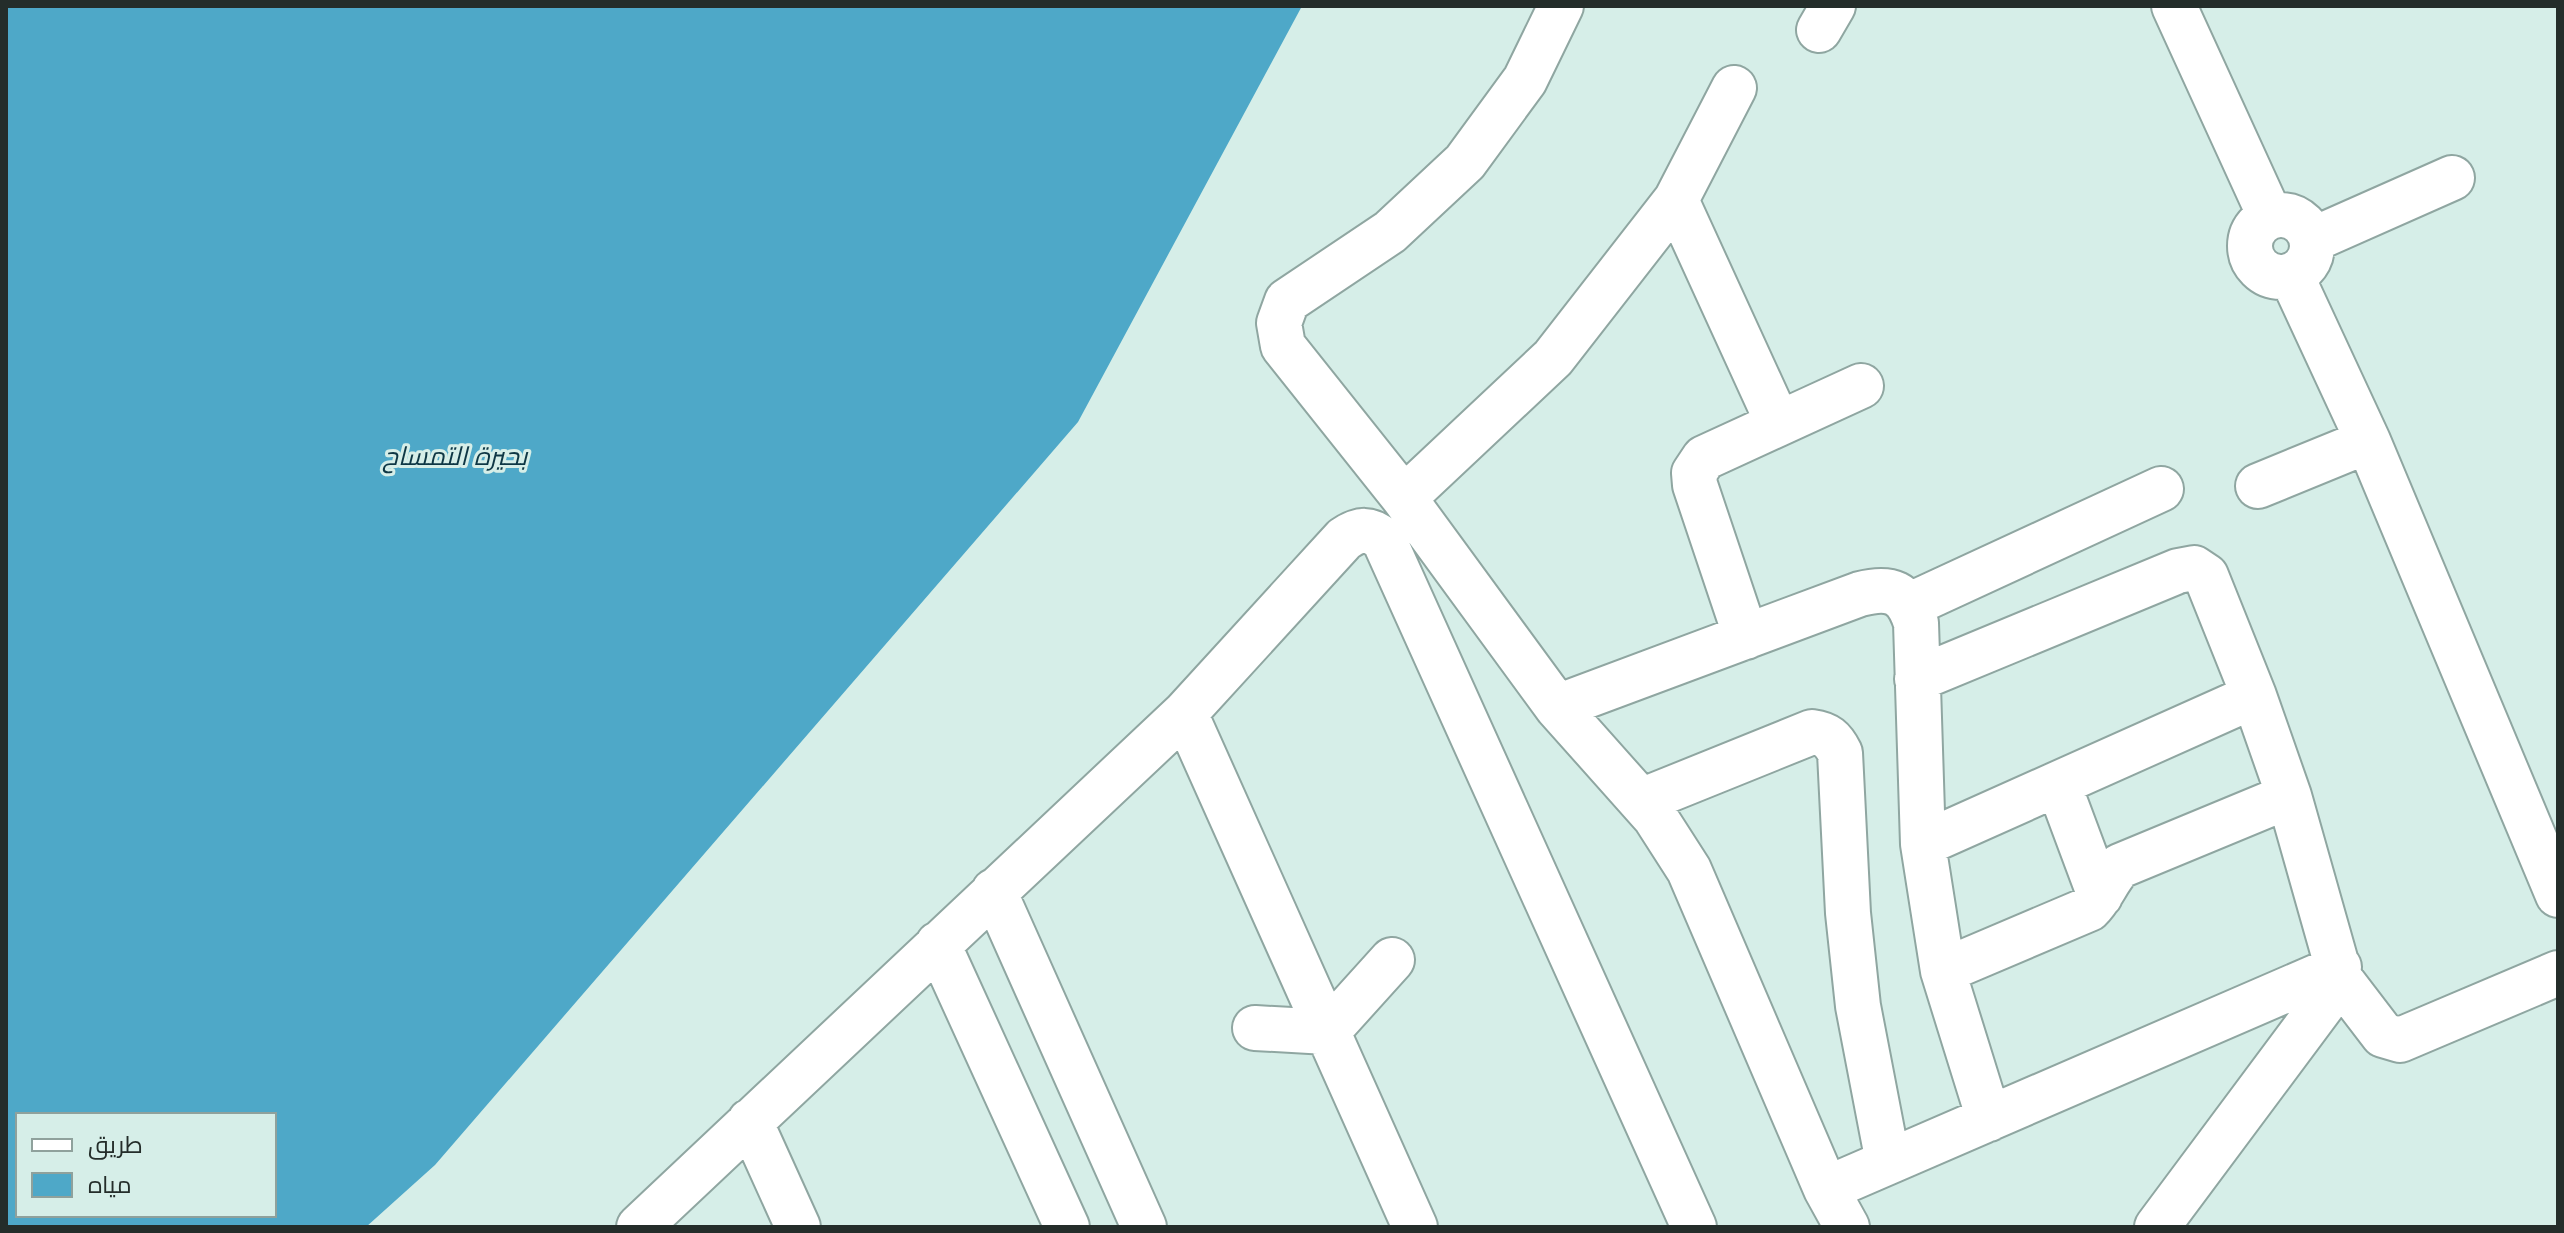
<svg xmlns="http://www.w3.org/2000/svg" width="2564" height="1233" font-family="'Space Grotesk',Cairo,sans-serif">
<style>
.water{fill:#4ea8c8;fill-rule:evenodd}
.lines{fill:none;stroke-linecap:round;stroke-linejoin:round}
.minor-casing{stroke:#8fa6a1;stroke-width:48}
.minor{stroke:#fff;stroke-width:44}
.labels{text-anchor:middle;stroke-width:6;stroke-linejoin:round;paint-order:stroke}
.water-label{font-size:26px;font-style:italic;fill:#0e3745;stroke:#d6eee8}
</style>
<rect width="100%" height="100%" fill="#d6eee8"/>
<path class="water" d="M 6,6 L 1302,6 L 1078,422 L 435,1165 L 366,1227 L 6,1227 ZM 18,1115 L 274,1115 L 274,1215 L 18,1215 Z"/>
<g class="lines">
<g class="minor-casing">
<path id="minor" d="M 1561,6 L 1525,80 L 1465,162 L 1390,232 L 1287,301 L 1279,323 L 1283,346 L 1404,498 L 1557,707 L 1655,817 L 1689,870 L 1826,1189 L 1847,1227
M 2174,6 L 2270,216
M 1819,30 L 1833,6
M 1676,200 L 1778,423
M2250 246a31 31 0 1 1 62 0a31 31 0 1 1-62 0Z
M 2312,240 L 2452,178
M 2291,275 L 2368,441 L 2558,895
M 2258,486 L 2368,441
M 1404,498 L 1553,358 L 1676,200 L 1734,88
M 1910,605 L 2161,489
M 1746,637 L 1695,485 L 1694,473 L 1704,458 L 1861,386
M 1917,679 L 2178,571 L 2194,568 L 2206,576 L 2254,696 L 2289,796 L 2341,980 L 2157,1227
M 1557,707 L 1860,594 C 1891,586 1906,592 1916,623 L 1923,844 L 1943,971 L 1989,1119
M 1185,713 L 1415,1227
M 2059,786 L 2100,896
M 1641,801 L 1812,732 C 1827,734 1833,739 1840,753 L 1848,913 L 1858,1006 L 1888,1162
M 1923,844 L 2254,696
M 994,891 L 1144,1227
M 938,944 L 1067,1227
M 1943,971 L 2089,909 C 2102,897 2107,879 2120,866 L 2289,796
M 2341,980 L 2383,1035 L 2400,1040 L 2558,973
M 1255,1028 L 1327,1032 L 1392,960
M 750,1121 L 798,1227
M 1826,1189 L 2339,967
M 639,1227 L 1185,713 L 1344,539 C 1360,528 1370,528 1384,540 L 1694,1227"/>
</g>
<use href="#minor" class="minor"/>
</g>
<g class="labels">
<g class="water-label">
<text x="455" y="465">بحيرة التمساح</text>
</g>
</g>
<rect width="2564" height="1233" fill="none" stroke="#242d2a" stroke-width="16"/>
<rect x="16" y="1113" width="260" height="104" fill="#d6eee8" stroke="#8fa19c" stroke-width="2"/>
<rect x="32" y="1139" width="40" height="12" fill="#ffffff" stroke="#8fa19c" stroke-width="2"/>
<text x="88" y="1153" font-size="24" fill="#242d2a">طريق</text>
<rect x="32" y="1173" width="40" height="24" fill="#4ea8c8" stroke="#8fa19c" stroke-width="2"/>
<text x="88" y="1193" font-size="24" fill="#242d2a">مياه</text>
</svg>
